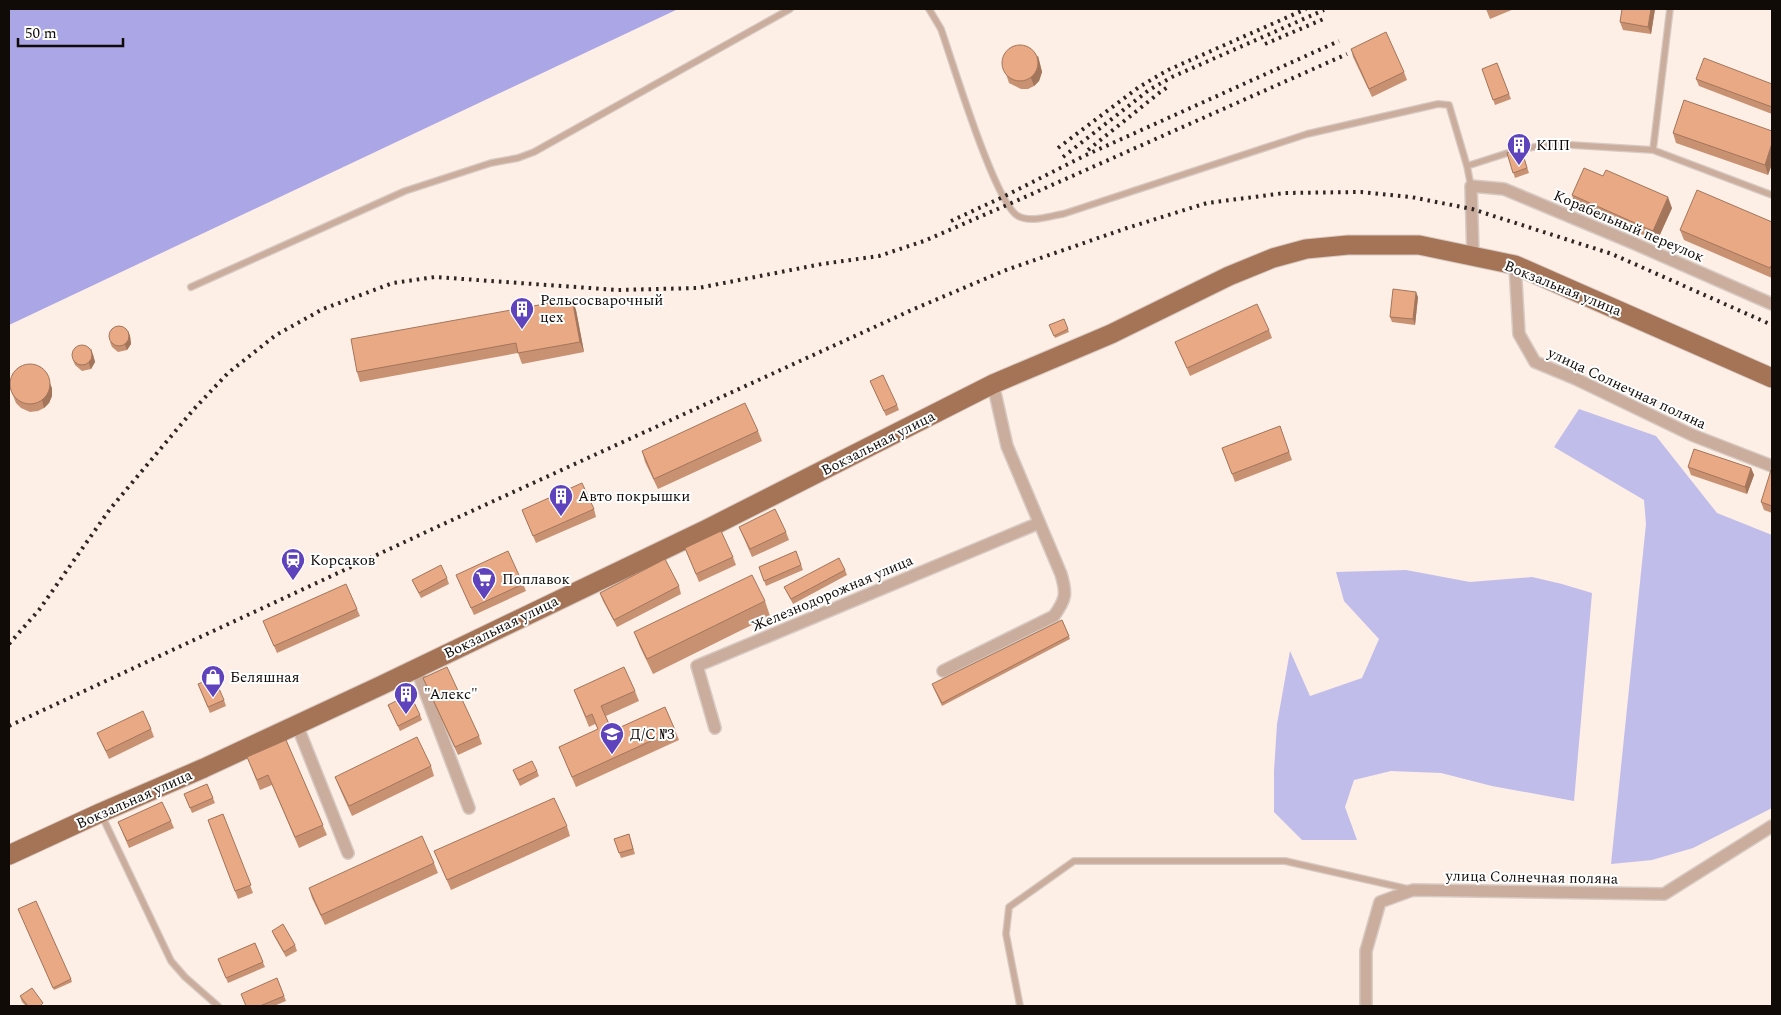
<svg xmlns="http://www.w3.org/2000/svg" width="1781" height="1015" font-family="Spectral,serif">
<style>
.green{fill:#c0bdea}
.water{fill:#aba6e5}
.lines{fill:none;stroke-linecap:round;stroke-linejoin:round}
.service-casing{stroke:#d7cac2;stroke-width:8}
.minor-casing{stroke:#d7cac2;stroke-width:14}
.primary-casing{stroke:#d7cac2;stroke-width:21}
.service{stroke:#caad9d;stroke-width:5.5}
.minor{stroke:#caad9d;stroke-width:11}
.primary{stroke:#a57355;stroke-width:19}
.rail{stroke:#2d2622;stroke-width:4;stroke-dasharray:2.5 5;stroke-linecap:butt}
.wall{fill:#c89172}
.shaded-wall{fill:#a3765c}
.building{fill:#e9a984;stroke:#a3765c}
.labels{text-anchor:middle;stroke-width:4;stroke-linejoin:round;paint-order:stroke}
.poi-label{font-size:15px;fill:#110b08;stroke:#fff;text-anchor:start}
.street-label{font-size:15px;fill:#110b08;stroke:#fff}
</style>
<rect width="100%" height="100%" fill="#fdeee6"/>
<path class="green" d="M 1579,409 L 1656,436 L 1717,513 L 1772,535 L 1772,808 L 1693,848 L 1652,860 L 1611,864 L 1646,524 L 1644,500 L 1554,447 Z
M 1406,570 L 1470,582 L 1532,577 L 1562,584 L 1592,593 L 1574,801 L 1492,786 L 1441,773 L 1391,771 L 1354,780 L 1345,807 L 1357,840 L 1302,840 L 1274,812 L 1274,771 L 1277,724 L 1290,651 L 1310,696 L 1362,678 L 1379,639 L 1344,601 L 1336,572 Z"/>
<path class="water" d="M 9,9 L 678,9 L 9,325 Z"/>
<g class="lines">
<g class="service-casing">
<path id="service" d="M 929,9 L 941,29 C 952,60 995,204 1018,216 C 1031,223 1049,216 1063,214 L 1307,134 L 1438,104 L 1449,105 L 1467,166
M 1653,150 L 1670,9
M 1471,186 L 1467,166 L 1520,149 L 1555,144 L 1653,150 L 1772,195
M 191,287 L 405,191 L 491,163 L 518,158 L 534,152 L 790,9
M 102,816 L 171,961 L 185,977 L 218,1006
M 1020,1006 L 1006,934 L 1009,907 L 1074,861 L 1285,861 L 1408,889"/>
</g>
<g class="minor-casing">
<path id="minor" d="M 1473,255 L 1471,186 L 1504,189 L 1633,243 L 1772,304
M 1515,265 L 1519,334 L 1535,362 L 1576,379 L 1692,435 L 1772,466
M 416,668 L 469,808
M 943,671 L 1054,616 C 1066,599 1067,594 1061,574 L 1007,446 L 993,384
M 297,725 L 348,853
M 715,728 L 697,666 L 1039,523
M 1366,1006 L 1366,951 L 1380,902 L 1413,890 L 1664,894 L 1772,826"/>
</g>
<g class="primary-casing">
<path id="primary" d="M 9,855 L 100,813 L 204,768 L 380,686 L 707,529 L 993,384 L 1111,334 L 1229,276 L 1273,258 L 1306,249 L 1348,245 L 1419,245 L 1515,265 L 1772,378"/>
</g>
<use href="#service" class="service"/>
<use href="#minor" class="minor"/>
<use href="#primary" class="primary"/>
<path class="rail" d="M 1265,44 L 1326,18
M 1058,148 L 1139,87 L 1168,70 L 1306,9
M 1088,150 L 1159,93 L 1169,86
M 1063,157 L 1149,90 L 1172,77 L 1324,10
M 951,221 L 1003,197 L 1086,155 L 1339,41
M 9,644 L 39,610 L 110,509 L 194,409 L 228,373 L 276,335 L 323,309 L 393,283 L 435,277 L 618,290 L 698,288 L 822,264 L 879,256 L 924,241 L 1007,205 L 1347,54
M 9,726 L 439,526 L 914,309 L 1006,270 L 1127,228 L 1207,203 L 1285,193 L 1361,192 L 1411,197 L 1472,209 L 1612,254 L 1772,325"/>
</g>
<path class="wall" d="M 1486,9 L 1514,9 L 1490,19 Z
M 1622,9 L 1655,9 L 1651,34 L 1623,30 L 1620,22 Z
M 1351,49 L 1404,72 L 1407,80 L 1372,97 L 1353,57 Z
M 1038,56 L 1042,72 L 1039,81 L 1034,86 L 1028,89 L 1021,89 L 1009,83 L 1002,62 Z
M 1497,63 L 1511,99 L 1495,105 L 1482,69 Z
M 1696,79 L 1772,84 L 1772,114 L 1699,86 Z
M 1772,131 L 1772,164 L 1768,175 L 1676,143 L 1673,133 Z
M 1521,148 L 1529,173 L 1515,178 L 1507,153 Z
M 1572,195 L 1672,208 L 1657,241 L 1575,205 Z
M 1772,222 L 1772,278 L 1684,240 L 1680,230 Z
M 1418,297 L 1415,325 L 1392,322 L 1390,317 Z
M 572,299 L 576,310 L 584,352 L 522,364 L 518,353 L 360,382 L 357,372 Z
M 1064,319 L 1069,332 L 1055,338 L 1049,325 Z
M 1269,330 L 1272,338 L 1190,376 L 1175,342 Z
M 128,331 L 130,336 L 131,344 L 127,350 L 118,352 L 112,347 L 110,342 Z
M 93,354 L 95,362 L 91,369 L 82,371 L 75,365 L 73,360 Z
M 870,381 L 897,405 L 899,410 L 886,416 Z
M 10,388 L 52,388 L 52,396 L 49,403 L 44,408 L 38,411 L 30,412 L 21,408 L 16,403 Z
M 1280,426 L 1292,460 L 1235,482 L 1222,448 Z
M 758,431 L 762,441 L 658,489 L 645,462 L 642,451 Z
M 1688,467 L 1751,468 L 1754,475 L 1747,494 L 1691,475 Z
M 1772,471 L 1772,513 L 1764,510 L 1761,502 Z
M 594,509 L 596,517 L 536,543 L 522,510 Z
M 739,527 L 786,532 L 789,540 L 752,557 Z
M 685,548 L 733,557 L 736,565 L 699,582 Z
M 796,551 L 803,570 L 766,586 L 759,567 Z
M 845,570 L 847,575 L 793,604 L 784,587 Z
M 456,575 L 523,584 L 526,591 L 474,615 Z
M 447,578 L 449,584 L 421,598 L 412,580 Z
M 679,586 L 681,594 L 617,627 L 603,601 L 600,593 Z
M 765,601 L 770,616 L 653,674 L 640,647 L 634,632 Z
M 357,609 L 360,616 L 277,653 L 263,621 Z
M 1062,620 L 1070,639 L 942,706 L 933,687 Z
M 423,678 L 479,736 L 482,744 L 458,755 L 426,686 Z
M 200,689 L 224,700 L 226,706 L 210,713 Z
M 574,690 L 635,691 L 639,701 L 606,716 L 612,731 L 675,730 L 679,740 L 576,787 L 559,747 L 598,729 L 595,724 L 589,727 Z
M 388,705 L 420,715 L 422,720 L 400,731 Z
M 151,729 L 154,737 L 109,759 L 97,733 Z
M 286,740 L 327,835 L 299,848 L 272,785 L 260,790 L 247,757 Z
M 431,766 L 434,776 L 352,816 L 339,787 L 335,777 Z
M 513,770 L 537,771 L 539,776 L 520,786 Z
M 207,784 L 215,803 L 192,813 L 184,794 Z
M 223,814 L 253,893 L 238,899 L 208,820 Z
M 171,821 L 174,828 L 129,848 L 118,822 Z
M 567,826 L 570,836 L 451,890 L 434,851 Z
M 629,834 L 635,854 L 621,858 L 614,839 Z
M 434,863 L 438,873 L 325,925 L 312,898 L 309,888 Z
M 18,909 L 71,979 L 72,982 L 54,990 Z
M 272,931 L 295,945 L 297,951 L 286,957 L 274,936 Z
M 255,943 L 265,967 L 228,983 L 218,959 Z
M 277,978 L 286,1001 L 274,1006 L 246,1006 Z
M 20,996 L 44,1006 L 26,1006 L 22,1002 Z"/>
<path class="shaded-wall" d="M 1651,9 L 1655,9 L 1651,34 L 1648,27 Z
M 1038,56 L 1042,72 L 1039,81 L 1034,86 L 1031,78 Z
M 1772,143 L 1772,164 L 1768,175 L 1765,165 Z
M 1668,197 L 1672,208 L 1657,241 L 1653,231 Z
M 1416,292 L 1418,297 L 1415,325 L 1413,319 Z
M 572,299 L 576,310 L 584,352 L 580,342 Z
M 128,331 L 130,336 L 131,344 L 127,350 L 125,345 Z
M 91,348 L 95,362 L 91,369 L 89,364 Z
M 49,381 L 52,388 L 52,396 L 49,403 L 44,408 L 42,400 Z
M 1751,468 L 1754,475 L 1747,494 L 1745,487 Z"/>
<path class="building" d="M 1622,9 L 1651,9 L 1648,27 L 1620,22 Z
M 1386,32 L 1404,72 L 1369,89 L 1351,49 Z
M1002 63a18 18 0 1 1 36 0a18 18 0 1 1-36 0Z
M 1704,58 L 1772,84 L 1772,107 L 1696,79 Z
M 1497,63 L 1509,94 L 1493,100 L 1482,69 Z
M 1684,100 L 1772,131 L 1772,143 L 1765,165 L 1673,133 Z
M 1521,148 L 1527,168 L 1513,173 L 1507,153 Z
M 1584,168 L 1603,176 L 1606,170 L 1668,197 L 1653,231 L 1572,195 Z
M 1697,190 L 1772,222 L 1772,264 L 1770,268 L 1680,230 Z
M 1393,289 L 1416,292 L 1413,319 L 1390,317 Z
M 572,299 L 580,342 L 518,353 L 516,343 L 357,372 L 351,339 Z
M 1257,304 L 1269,330 L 1187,368 L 1175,342 Z
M 1064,319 L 1068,329 L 1054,336 L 1049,325 Z
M109 336a10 10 0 1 1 20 0a10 10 0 1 1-20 0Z
M72 355a10 10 0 1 1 20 0a10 10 0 1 1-20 0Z
M10 384a20 20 0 1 1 40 0a20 20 0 1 1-40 0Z
M 883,375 L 897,405 L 884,411 L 870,381 Z
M 745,403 L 758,431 L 654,479 L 642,451 Z
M 1280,426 L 1289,452 L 1232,474 L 1222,448 Z
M 1694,449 L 1751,468 L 1745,487 L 1688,467 Z
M 1771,470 L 1772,471 L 1772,506 L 1761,502 Z
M 582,483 L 594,509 L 533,536 L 522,510 Z
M 775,509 L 786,532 L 750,549 L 739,527 Z
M 721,531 L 733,557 L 696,574 L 685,548 Z
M 508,551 L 523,584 L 471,608 L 456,575 Z
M 796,551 L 801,565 L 764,581 L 759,567 Z
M 839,558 L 845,570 L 791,599 L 784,587 Z
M 665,559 L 679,586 L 614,620 L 600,593 Z
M 441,565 L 447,578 L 419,593 L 412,580 Z
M 752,575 L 765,601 L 647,659 L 634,632 Z
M 346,584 L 357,609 L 274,646 L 263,621 Z
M 1062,620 L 1069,636 L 942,703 L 932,684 Z
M 447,667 L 479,736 L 455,747 L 423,678 Z
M 624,667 L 635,691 L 601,706 L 612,731 L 665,707 L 675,730 L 572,777 L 559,747 L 598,729 L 592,714 L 586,717 L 574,690 Z
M 214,677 L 224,700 L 208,707 L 198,684 Z
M 410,694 L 420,715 L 398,726 L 388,705 Z
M 143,711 L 151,729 L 106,751 L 97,733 Z
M 417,737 L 431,766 L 349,806 L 335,777 Z
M 286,740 L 323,825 L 295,837 L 268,775 L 257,780 L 247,757 Z
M 532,761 L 537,771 L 518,780 L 513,770 Z
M 207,784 L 213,798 L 190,808 L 184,794 Z
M 554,798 L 567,826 L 447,880 L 434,851 Z
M 162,802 L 171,821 L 127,841 L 118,822 Z
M 223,814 L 251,885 L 235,891 L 208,820 Z
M 629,834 L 633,849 L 619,853 L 614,839 Z
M 422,836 L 434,863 L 321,915 L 309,888 Z
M 36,901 L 71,979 L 53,988 L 18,909 Z
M 283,924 L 295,945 L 284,952 L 272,931 Z
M 255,943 L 263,962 L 226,978 L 218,959 Z
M 277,978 L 284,996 L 260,1006 L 246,1006 L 241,994 Z
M 32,988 L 43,1003 L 40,1006 L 28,1006 L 20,996 Z"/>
<defs>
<g id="building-pin" transform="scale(1.25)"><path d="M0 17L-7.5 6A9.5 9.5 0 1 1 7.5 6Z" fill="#5e43bc" stroke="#fff"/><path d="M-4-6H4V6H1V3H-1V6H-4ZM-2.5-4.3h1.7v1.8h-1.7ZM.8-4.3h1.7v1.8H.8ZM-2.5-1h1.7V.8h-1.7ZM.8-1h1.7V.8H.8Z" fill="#fff"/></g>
<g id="station-pin" transform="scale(1.25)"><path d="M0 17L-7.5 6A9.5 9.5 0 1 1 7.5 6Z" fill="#5e43bc" stroke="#fff"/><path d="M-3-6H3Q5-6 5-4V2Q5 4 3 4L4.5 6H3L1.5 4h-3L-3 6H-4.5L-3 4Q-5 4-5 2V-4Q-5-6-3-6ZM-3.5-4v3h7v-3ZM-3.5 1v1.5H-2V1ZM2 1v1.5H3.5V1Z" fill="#fff"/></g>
<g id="supermarket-pin" transform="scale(1.25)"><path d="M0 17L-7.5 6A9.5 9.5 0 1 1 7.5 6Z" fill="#5e43bc" stroke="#fff"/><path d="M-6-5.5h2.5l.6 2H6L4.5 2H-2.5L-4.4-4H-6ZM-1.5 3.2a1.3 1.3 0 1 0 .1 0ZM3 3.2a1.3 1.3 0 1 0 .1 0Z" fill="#fff"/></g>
<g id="shop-pin" transform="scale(1.25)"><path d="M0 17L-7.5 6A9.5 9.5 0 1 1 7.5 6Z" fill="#5e43bc" stroke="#fff"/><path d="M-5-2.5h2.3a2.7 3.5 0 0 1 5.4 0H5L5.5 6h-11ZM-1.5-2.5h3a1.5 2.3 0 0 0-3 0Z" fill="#fff"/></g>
<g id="school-pin" transform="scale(1.25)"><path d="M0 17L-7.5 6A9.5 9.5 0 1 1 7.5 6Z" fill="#5e43bc" stroke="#fff"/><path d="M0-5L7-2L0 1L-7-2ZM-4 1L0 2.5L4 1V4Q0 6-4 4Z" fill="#fff"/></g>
</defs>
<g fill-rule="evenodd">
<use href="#building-pin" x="1519" y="145"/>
<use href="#building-pin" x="522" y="309"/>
<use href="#building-pin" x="561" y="496"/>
<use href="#station-pin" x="293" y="560"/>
<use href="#supermarket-pin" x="484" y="579"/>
<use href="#shop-pin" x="213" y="677"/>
<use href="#building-pin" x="406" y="694"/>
<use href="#school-pin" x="612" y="734"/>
</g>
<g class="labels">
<g class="poi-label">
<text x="1536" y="150">КПП</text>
<text x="540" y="305">Рельсосварочный<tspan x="540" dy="17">цех</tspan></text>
<text x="578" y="501">Авто покрышки</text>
<text x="310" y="565">Корсаков</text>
<text x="502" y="584">Поплавок</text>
<text x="230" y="682">Беляшная</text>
<text x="424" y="699">"Алекс"</text>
<text x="630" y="739">Д/С №3</text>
</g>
<g class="street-label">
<text transform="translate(1629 226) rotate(23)" y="5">Корабельный переулок</text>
<text transform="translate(1563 288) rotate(22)" y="5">Вокзальная улица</text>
<text transform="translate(1627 388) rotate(25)" y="5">улица Солнечная поляна</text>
<text transform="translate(878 443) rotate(-27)" y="5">Вокзальная улица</text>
<text transform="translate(832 593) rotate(-23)" y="5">Железнодорожная улица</text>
<text transform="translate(501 627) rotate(-26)" y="5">Вокзальная улица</text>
<text transform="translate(134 799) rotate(-24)" y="5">Вокзальная улица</text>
<text transform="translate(1532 877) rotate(1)" y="5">улица Солнечная поляна</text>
</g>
</g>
<rect width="1781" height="1015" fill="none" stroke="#110b08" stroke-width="20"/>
<path d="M18 38v8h105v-8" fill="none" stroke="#110b08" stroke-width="2.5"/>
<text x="25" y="38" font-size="15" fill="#110b08" stroke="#ffffff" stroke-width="4" paint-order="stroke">50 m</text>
</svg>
